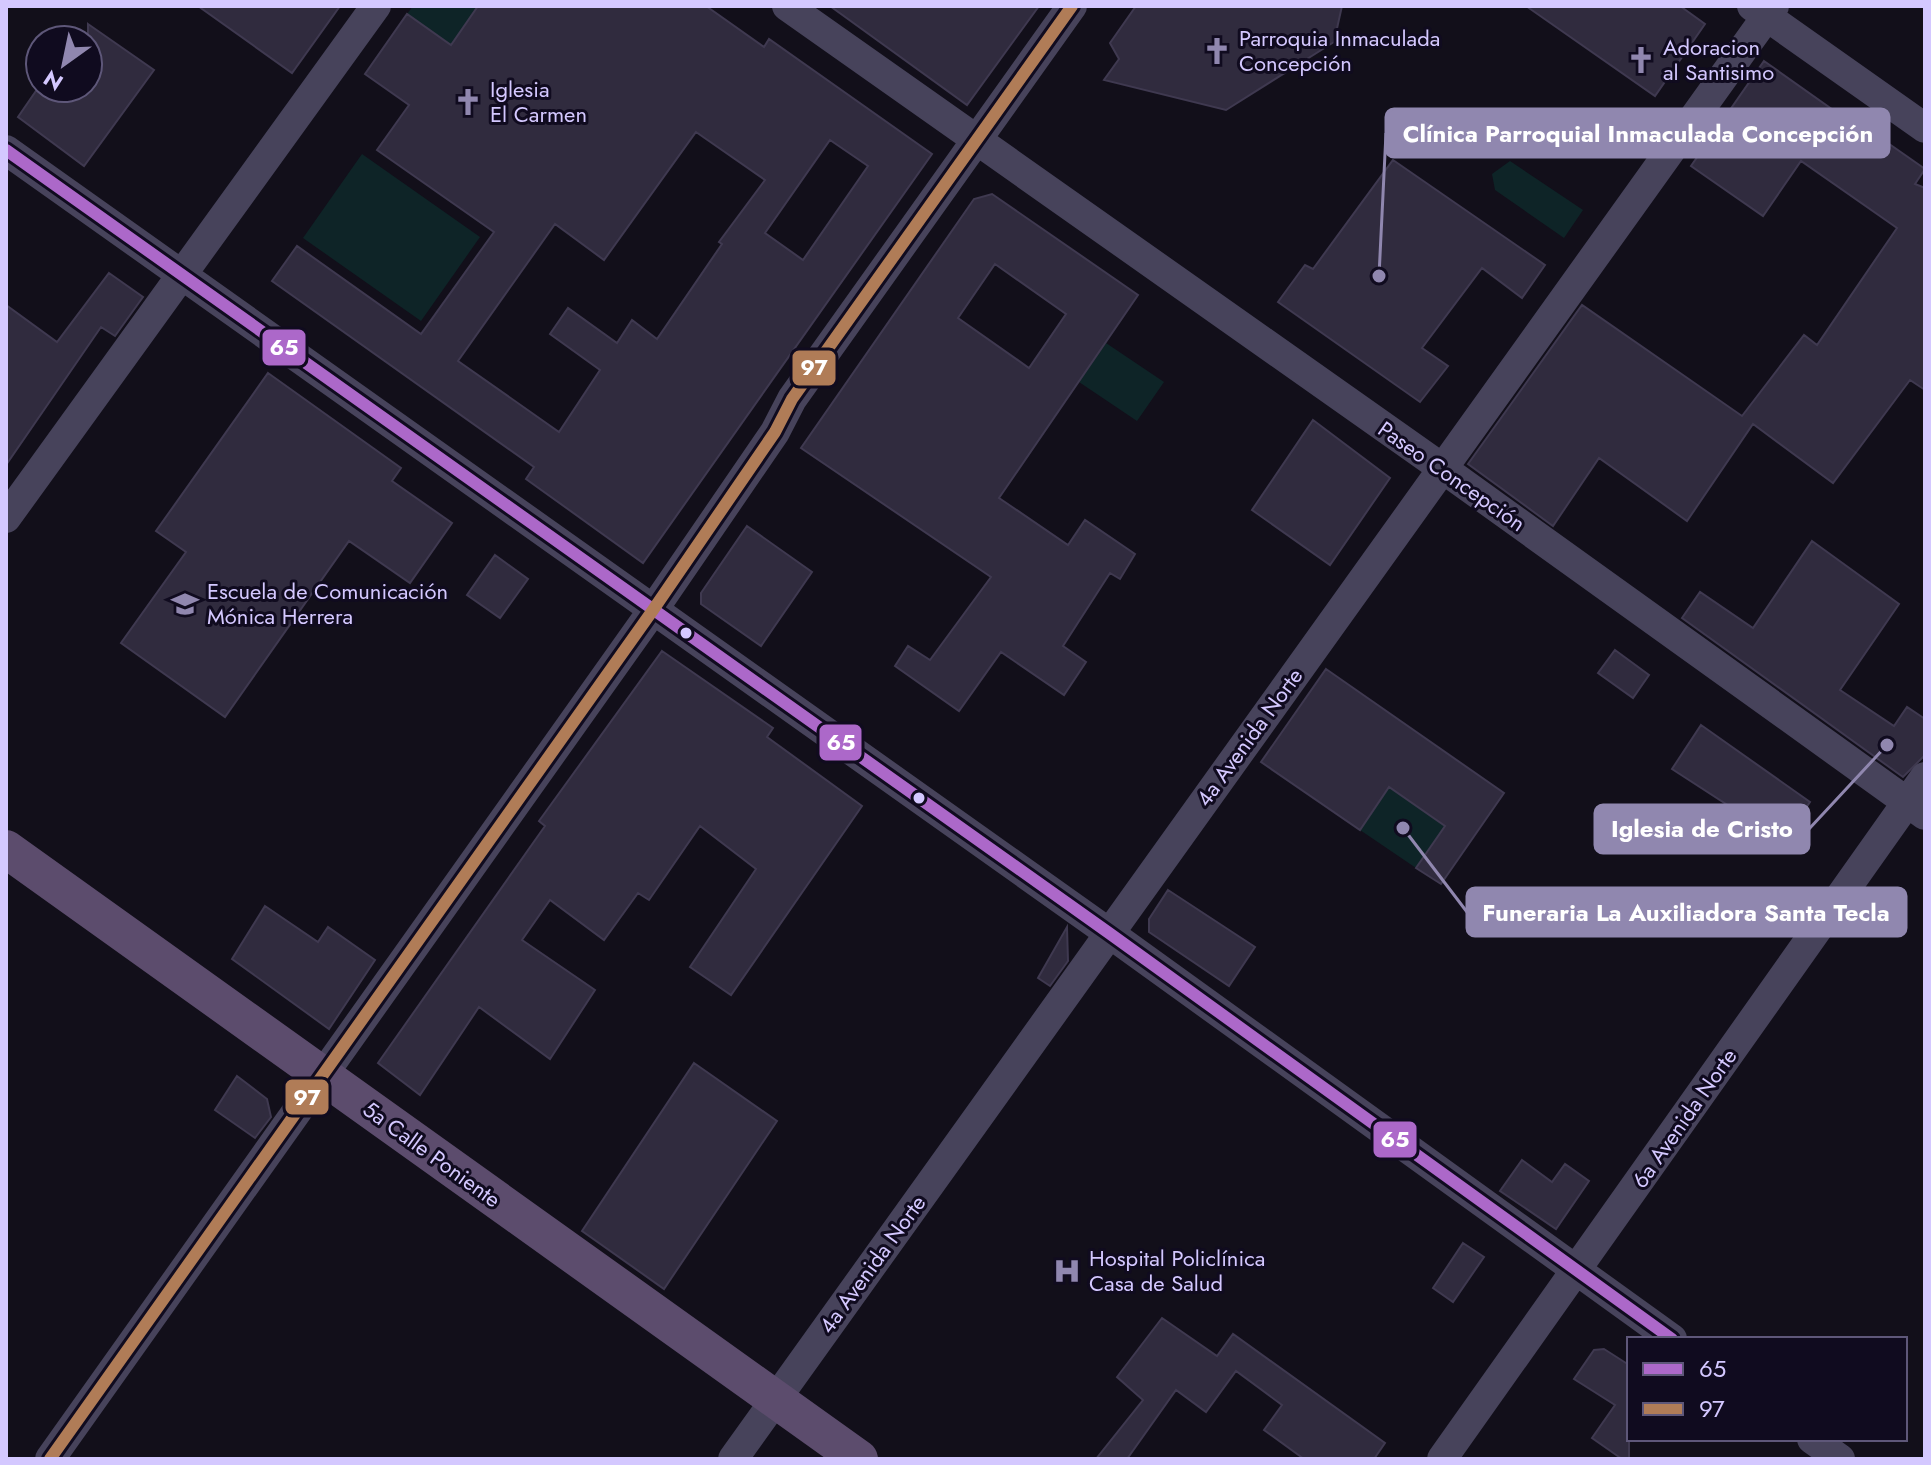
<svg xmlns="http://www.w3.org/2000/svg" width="1931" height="1465" font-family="Jost,sans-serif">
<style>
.green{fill:#0e2427}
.building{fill:#302b3e;stroke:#3f3950;stroke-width:2;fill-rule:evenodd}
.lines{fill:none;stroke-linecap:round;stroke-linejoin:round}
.minor{stroke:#47435b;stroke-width:30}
.major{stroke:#5c4c6d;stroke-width:38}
.bus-1-casing{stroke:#100b1f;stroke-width:18}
.bus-2-casing{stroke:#100b1f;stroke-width:18}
.bus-1{stroke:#ac68c9;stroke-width:12}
.bus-2{stroke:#b07c57;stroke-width:12}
.bus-dot{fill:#d4c8ff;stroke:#100b1f;stroke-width:3}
.labels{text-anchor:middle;stroke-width:6;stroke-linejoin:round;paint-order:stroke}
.poi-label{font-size:22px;fill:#d4c8ff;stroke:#100b1f;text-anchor:start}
.street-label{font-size:22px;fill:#d4c8ff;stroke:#100b1f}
.leader{fill:none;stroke:#9087af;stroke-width:3}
.callout-dot{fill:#9087af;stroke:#100b1f;stroke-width:3}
.callout{fill:#9087af;stroke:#9087af;stroke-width:3}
.callout-label{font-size:24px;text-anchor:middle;font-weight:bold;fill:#fff}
.line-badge{stroke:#100b1f;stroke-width:3}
.badge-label{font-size:22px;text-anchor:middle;font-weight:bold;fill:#fff}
</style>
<rect width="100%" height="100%" fill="#120f1a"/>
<path class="green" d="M 413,6 L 478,6 L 451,45 L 407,14 Z
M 362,154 L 480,237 L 421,321 L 303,238 Z
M 1510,161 L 1583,210 L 1564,238 L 1495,190 L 1492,174 Z
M 1106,343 L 1164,382 L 1137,421 L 1079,382 Z
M 1389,787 L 1445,826 L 1416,868 L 1360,830 Z"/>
<path class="building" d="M 198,6 L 340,6 L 292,73 Z
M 478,6 L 706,6 L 764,47 L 769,39 L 932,154 L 643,563 L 526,479 L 534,467 L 272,281 L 297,246 L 421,334 L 494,232 L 377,150 L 409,105 L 365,74 L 407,14 L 451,45 ZM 696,132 L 765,180 L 719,242 L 722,244 L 657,339 L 632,320 L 617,343 L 568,308 L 550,334 L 600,370 L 559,432 L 458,361 L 555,224 L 604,260 ZM 830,140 L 868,166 L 803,260 L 765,233 Z
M 830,6 L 1039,6 L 967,105 Z
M 1136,6 L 1342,6 L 1334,42 L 1226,110 L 1104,80 L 1119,59 L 1110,43 Z
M 1526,6 L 1680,6 L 1705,24 L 1655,96 Z
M 88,24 L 154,70 L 84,166 L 18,117 L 38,88 L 88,88 Z
M 1764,61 L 1870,136 L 1872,132 L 1925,169 L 1915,184 L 1925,188 L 1925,390 L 1910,380 L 1833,483 L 1753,424 L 1687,521 L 1599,458 L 1553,526 L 1468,464 L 1582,305 L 1742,416 L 1804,335 L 1817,345 L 1897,228 L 1801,161 L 1763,216 L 1691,166 Z
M 1393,160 L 1545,265 L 1522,298 L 1482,268 L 1422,348 L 1448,366 L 1420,402 L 1278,302 L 1305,265 L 1313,269 Z
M 992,194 L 1138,295 L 999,498 L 1068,545 L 1085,520 L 1135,554 L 1120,579 L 1110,573 L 1063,646 L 1086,662 L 1064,695 L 1001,652 L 959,711 L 895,666 L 908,646 L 930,660 L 991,577 L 801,448 L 974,199 ZM 995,264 L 1066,314 L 1029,368 L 958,318 Z
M 109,273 L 143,297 L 115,336 L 101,327 L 6,465 L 6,305 L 57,342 Z
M 268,373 L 401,468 L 392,481 L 452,523 L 410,583 L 349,541 L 225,717 L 121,643 L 186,552 L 156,531 Z
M 1313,420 L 1390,478 L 1330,565 L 1252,510 Z
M 747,526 L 812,572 L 761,646 L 701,604 L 701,593 Z
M 1812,541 L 1899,604 L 1840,690 L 1894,726 L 1907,707 L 1925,719 L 1925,755 L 1903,777 L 1682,618 L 1700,592 L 1753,628 Z
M 495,555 L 528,579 L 500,618 L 467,595 Z
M 1615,650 L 1649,675 L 1633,698 L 1598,673 Z
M 662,651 L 773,728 L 767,737 L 862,806 L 731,995 L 690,967 L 756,869 L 700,826 L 649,900 L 638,893 L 604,940 L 550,900 L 522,940 L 595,990 L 550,1059 L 479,1007 L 420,1095 L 378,1063 L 545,826 L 539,821 Z
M 1326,669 L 1504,793 L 1441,884 L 1416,868 L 1445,826 L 1389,787 L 1360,830 L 1261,762 Z
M 1701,725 L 1810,802 L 1783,841 L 1672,769 Z
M 1168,890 L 1255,947 L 1229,986 L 1149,932 L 1149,919 Z
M 265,906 L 318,942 L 328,927 L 375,960 L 329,1029 L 232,959 Z
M 1067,927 L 1068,961 L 1050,986 L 1038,978 Z
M 694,1063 L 777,1121 L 664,1289 L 582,1231 Z
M 237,1076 L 267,1099 L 271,1117 L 255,1138 L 215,1110 Z
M 1522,1160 L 1552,1182 L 1565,1164 L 1589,1181 L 1556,1229 L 1500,1191 Z
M 1463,1243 L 1484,1257 L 1453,1302 L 1433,1288 Z
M 1162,1318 L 1217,1356 L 1233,1334 L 1385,1443 L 1374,1459 L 1304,1459 L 1264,1430 L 1282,1405 L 1236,1371 L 1206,1412 L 1176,1390 L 1127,1459 L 1096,1459 L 1143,1400 L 1117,1377 Z
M 1604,1349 L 1629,1365 L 1629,1459 L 1622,1459 L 1592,1438 L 1615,1405 L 1574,1379 L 1594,1350 Z"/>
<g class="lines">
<path class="minor" d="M 787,6 L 1442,468 L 1925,815
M 1752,6 L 1925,128
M 6,150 L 1109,933 L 1672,1339
M 6,518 L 376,6
M 1812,1439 L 1840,1459
M 50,1459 L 653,610 L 775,432 L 792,399 L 1072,6
M 733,1459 L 1774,6
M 1442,1459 L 1925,777"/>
<path class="major" d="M 6,849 L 859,1459"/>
<g class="bus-1-casing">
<path id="bus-1" d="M 6,150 L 1109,933 L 1672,1339"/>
</g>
<g class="bus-2-casing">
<path id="bus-2" d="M 50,1459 L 653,610 L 775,432 L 792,399 L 1072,6"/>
</g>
<use href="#bus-1" class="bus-1"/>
<use href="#bus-2" class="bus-2"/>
</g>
<defs>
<g id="church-bare" transform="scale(2.16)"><path d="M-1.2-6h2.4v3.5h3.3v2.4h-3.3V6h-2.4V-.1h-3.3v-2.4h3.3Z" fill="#9087af" stroke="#100b1f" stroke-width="2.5" paint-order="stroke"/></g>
<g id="university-bare" transform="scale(2.16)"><path d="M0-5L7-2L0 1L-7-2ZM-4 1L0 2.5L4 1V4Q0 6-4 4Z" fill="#9087af" stroke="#100b1f" stroke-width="2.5" paint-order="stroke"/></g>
<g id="hospital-bare" transform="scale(2.16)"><path d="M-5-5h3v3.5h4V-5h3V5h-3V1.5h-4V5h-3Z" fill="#9087af" stroke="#100b1f" stroke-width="2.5" paint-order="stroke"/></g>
</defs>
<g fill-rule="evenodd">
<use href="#church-bare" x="1217" y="51"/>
<use href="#church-bare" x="1641" y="60"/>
<use href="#church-bare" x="468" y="102"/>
<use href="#university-bare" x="185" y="604"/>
<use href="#hospital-bare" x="1067" y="1271"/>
</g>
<g class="bus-dot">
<circle cx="686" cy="633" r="7"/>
<circle cx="919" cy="798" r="7"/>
</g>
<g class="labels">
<g class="poi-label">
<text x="1239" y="46">Parroquia Inmaculada<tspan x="1239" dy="25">Concepción</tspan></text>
<text x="1663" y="55">Adoracion<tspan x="1663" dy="25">al Santisimo</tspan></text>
<text x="490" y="97">Iglesia<tspan x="490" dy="25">El Carmen</tspan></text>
<text x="207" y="599">Escuela de Comunicación<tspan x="207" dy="25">Mónica Herrera</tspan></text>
<text x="1089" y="1266">Hospital Policlínica<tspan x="1089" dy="25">Casa de Salud</tspan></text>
</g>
<g class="street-label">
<text transform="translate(1452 476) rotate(35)" y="8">Paseo Concepción</text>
<text transform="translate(1249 737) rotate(-54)" y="8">4a Avenida Norte</text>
<text transform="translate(1684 1118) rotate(-55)" y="8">6a Avenida Norte</text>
<text transform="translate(432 1154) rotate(36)" y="8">5a Calle Poniente</text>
<text transform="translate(872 1264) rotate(-54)" y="8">4a Avenida Norte</text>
</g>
</g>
<path class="leader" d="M1379 276L1386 133M1887 745L1809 829M1403 828L1467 912"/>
<g class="callout-dot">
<circle cx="1379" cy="276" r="8"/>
<circle cx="1887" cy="745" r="8"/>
<circle cx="1403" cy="828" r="8"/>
</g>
<g class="callout">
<rect x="1386" y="109" width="503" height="48" rx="8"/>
<rect x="1595" y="805" width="214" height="48" rx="8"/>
<rect x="1467" y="888" width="439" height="48" rx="8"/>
</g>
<g class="callout-label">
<text x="1638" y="142">Clínica Parroquial Inmaculada Concepción</text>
<text x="1702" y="837">Iglesia de Cristo</text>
<text x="1686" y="921">Funeraria La Auxiliadora Santa Tecla</text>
</g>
<g class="line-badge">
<rect x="261" y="328" width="46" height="39" rx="8" fill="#ac68c9"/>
<rect x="791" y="349" width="46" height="38" rx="8" fill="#b07c57"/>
<rect x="818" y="723" width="45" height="39" rx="8" fill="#ac68c9"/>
<rect x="284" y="1078" width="46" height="38" rx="8" fill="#b07c57"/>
<rect x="1372" y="1120" width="46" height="39" rx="8" fill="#ac68c9"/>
</g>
<g class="badge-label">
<text x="284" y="355">65</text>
<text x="814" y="375">97</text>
<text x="841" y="750">65</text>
<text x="307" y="1105">97</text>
<text x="1395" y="1147">65</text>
</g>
<rect width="1931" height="1465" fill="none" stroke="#d4c8ff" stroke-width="16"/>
<rect x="1627" y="1337" width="280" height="104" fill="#100b1f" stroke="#5e5779" stroke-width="2"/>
<rect x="1643" y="1363" width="40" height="12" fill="#ac68c9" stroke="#5e5779" stroke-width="2"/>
<text x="1699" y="1377" font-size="24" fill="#d4c8ff">65</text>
<rect x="1643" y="1403" width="40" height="12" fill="#b07c57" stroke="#5e5779" stroke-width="2"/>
<text x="1699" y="1417" font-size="24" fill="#d4c8ff">97</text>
<g transform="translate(64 64) rotate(213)"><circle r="38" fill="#100b1f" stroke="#5e5779" stroke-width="2"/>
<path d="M0-6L14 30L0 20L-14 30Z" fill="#9087af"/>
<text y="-12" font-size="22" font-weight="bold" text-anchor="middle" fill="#d4c8ff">N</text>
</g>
</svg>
